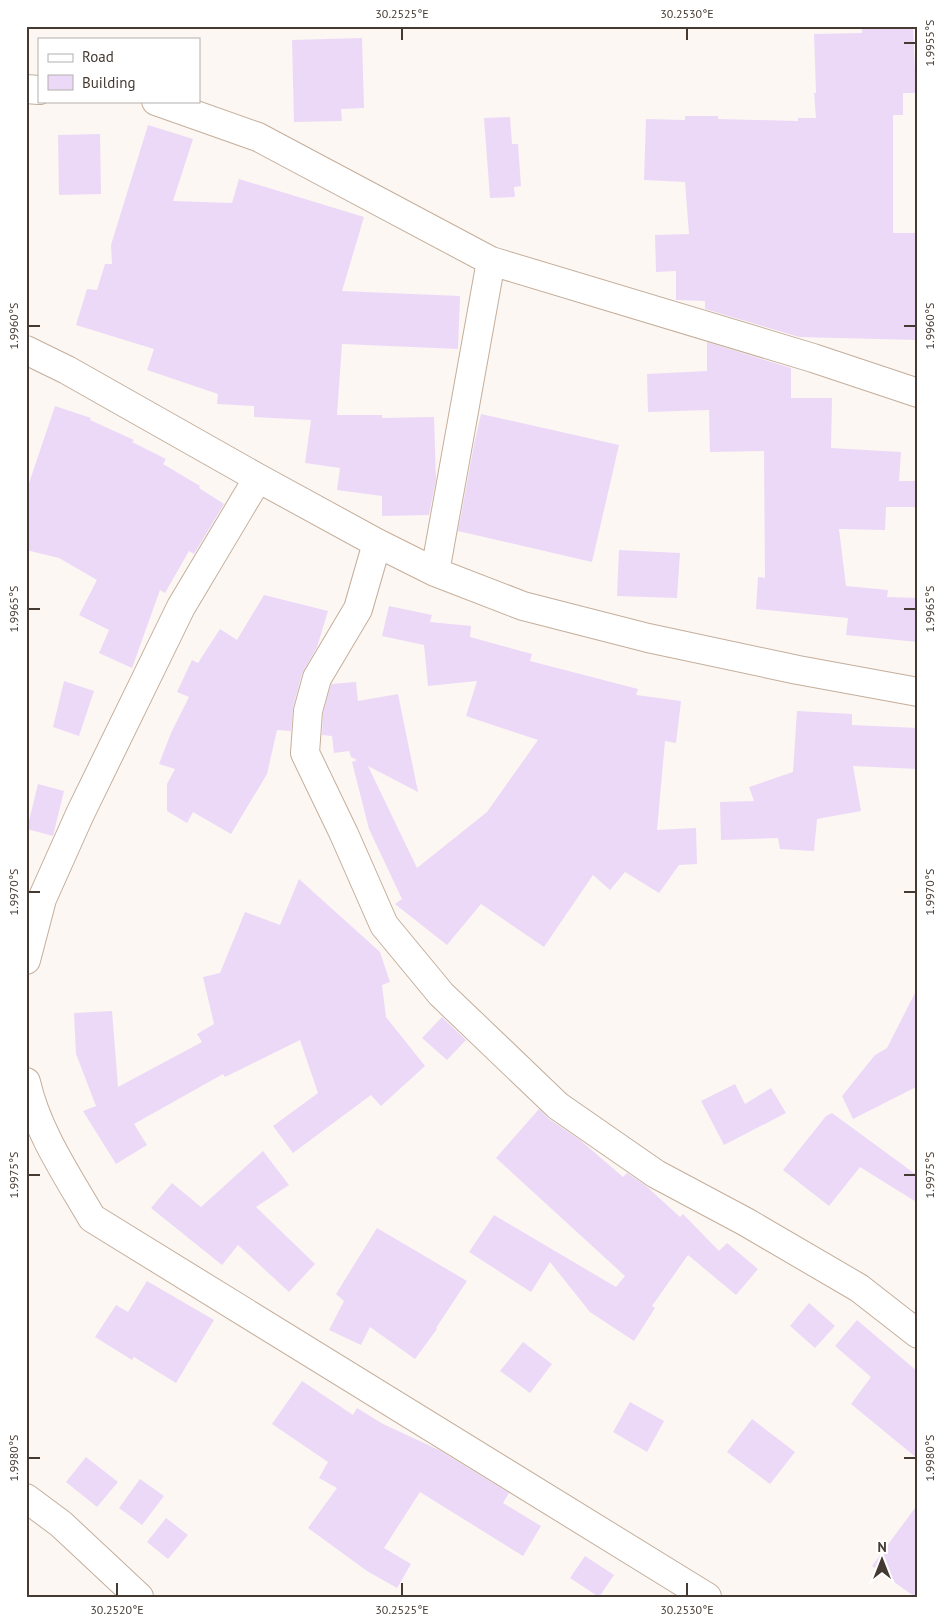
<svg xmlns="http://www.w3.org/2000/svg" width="944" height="1623" font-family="'PT Sans',sans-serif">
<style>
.building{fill:#ecd9f8}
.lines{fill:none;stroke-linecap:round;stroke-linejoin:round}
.minor-casing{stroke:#c5ae9b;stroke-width:30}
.minor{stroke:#fff;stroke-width:28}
.ticks{fill:none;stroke:#443a32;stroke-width:2}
.neatline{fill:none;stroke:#443a32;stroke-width:2}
.ticks-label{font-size:12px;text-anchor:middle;fill:#443a32}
</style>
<rect width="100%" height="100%" fill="#fcf7f3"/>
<path class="building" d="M 891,26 L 913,28 L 916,93 L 903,93 L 903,115 L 893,115 L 893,233 L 918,233 L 918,340 L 799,337 L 705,309 L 705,301 L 676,300 L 676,271 L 656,272 L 655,235 L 689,234 L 685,182 L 644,180 L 646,119 L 685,120 L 685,116 L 718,116 L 718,119 L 798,121 L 798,118 L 816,118 L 814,93 L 816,93 L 814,34 L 862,33 L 862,27 Z
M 362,38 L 364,108 L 341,109 L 342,121 L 294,122 L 292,40 Z
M 510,117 L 512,144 L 518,144 L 521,186 L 514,187 L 515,197 L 490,198 L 484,118 Z
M 148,125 L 193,139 L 173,201 L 232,203 L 239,179 L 364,217 L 342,291 L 460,296 L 458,349 L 342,344 L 337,415 L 382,415 L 382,418 L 434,417 L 436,480 L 429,515 L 382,516 L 382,496 L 337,490 L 340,468 L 305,463 L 311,420 L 254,417 L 254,406 L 217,404 L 218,394 L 147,370 L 154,349 L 76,325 L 87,289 L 97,290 L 105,264 L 112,264 L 111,245 Z
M 100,134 L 101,194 L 59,195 L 58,135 Z
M 707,342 L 791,368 L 791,398 L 832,398 L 831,448 L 901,452 L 899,481 L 918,481 L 918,507 L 886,507 L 885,530 L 839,529 L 846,586 L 888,590 L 887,597 L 918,598 L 918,642 L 846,635 L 848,618 L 756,609 L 758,577 L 765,578 L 764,451 L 710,452 L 709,410 L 648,412 L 647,374 L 707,371 Z
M 55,406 L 91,418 L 90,420 L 134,440 L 132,442 L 166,459 L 163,464 L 200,486 L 199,488 L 224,504 L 194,554 L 189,551 L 165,593 L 160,590 L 132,668 L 99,653 L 109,630 L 79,615 L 97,580 L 59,558 L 26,550 L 26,492 Z
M 481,414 L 619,445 L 592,562 L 458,531 L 474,445 Z
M 619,550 L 680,553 L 677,598 L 617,596 Z
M 264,595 L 328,611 L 317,647 L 302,674 L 293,707 L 291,731 L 277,730 L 267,774 L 231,834 L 193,812 L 187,823 L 167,811 L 167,784 L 175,769 L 159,764 L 171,733 L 189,697 L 177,692 L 192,660 L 198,663 L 220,629 L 237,640 Z
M 389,606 L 432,615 L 430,622 L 471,626 L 470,637 L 532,654 L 530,661 L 638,689 L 636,695 L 681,701 L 676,743 L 665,741 L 657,830 L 696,828 L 697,864 L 679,865 L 659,893 L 625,872 L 610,890 L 593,875 L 544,947 L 481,904 L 447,945 L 395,904 L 402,899 L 369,829 L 352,762 L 357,760 L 351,757 L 349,751 L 334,753 L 332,736 L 322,735 L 323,714 L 331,684 L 356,682 L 358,701 L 398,694 L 418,792 L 368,766 L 417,868 L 487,812 L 538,740 L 466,716 L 477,681 L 428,686 L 424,645 L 382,636 Z
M 64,681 L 94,691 L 79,736 L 53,727 Z
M 797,711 L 852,714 L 852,725 L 918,728 L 918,769 L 853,766 L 861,811 L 817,819 L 814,851 L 780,849 L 778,838 L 721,840 L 720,802 L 754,801 L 749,787 L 793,772 Z
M 38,784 L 64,791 L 53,836 L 27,829 Z
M 299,879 L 380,952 L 390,982 L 382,985 L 386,1017 L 425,1066 L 381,1106 L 371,1095 L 293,1153 L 273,1126 L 318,1093 L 300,1040 L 225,1077 L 223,1074 L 134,1124 L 147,1145 L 116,1164 L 83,1111 L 96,1106 L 76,1054 L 74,1013 L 112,1011 L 118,1087 L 202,1042 L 197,1034 L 214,1024 L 203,977 L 220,973 L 245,912 L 280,925 Z
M 918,987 L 918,1086 L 853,1119 L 842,1096 L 875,1055 L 887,1048 Z
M 442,1017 L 466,1040 L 447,1060 L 422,1038 Z
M 735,1084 L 745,1104 L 771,1088 L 786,1113 L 724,1145 L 701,1101 Z
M 539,1109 L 549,1119 L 580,1140 L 623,1177 L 627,1173 L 645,1185 L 680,1217 L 683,1214 L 719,1251 L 727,1243 L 758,1269 L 736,1295 L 688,1255 L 652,1306 L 655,1308 L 634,1341 L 590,1312 L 550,1262 L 531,1292 L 469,1252 L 494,1215 L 616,1287 L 625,1276 L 496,1158 Z
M 832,1113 L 918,1176 L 918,1203 L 860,1167 L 829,1206 L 783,1170 L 826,1116 Z
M 263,1151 L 289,1185 L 256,1207 L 315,1264 L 289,1292 L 238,1245 L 222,1265 L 151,1208 L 172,1183 L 201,1207 Z
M 377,1228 L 467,1281 L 436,1328 L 437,1329 L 415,1359 L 370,1327 L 361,1345 L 329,1330 L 344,1301 L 336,1294 Z
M 147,1281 L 214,1320 L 176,1383 L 134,1357 L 132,1360 L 95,1337 L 116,1305 L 128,1312 Z
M 809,1303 L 835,1326 L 815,1348 L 790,1326 Z
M 857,1320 L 918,1372 L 918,1459 L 851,1404 L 871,1377 L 835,1346 Z
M 523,1342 L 552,1364 L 530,1393 L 500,1371 Z
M 302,1381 L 353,1415 L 357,1408 L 383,1424 L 439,1450 L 509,1493 L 503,1503 L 541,1526 L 523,1556 L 420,1492 L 384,1548 L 411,1564 L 397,1588 L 367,1571 L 308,1528 L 337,1488 L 319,1478 L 328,1462 L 272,1424 Z
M 630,1402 L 664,1421 L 647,1452 L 613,1432 Z
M 752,1419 L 795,1452 L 770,1484 L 727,1452 Z
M 86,1457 L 118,1482 L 97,1507 L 66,1482 Z
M 140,1479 L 164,1496 L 142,1525 L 119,1508 Z
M 918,1504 L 918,1597 L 915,1597 L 872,1566 Z
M 166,1518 L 188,1535 L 168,1559 L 147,1542 Z
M 585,1556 L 614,1575 L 599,1597 L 570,1578 Z"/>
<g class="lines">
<g class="minor-casing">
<path id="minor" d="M 26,89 L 39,90
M 156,101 L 258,137 L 491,261 L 813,358 L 918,393
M 26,350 L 67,370 L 258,478 L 377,543 L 435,572 L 523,606 L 648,638 L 798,670 L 918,692
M 377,543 L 358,609 L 317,678 L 308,711 L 305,753 L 344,834 L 384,925 L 441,994 L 558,1106 L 656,1174 L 746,1222 L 859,1288 L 918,1334
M 435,572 L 491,261
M 26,960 L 42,899 L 80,814 L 181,607 L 258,478
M 26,1082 C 37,1131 67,1175 92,1218 L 707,1597
M 26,1498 L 61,1524 L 139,1597"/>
</g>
<use href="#minor" class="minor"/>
</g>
<path class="ticks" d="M 402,28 L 402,40M 687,28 L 687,40M 904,43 L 916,43M 28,326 L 40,326M 904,326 L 916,326M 28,609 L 40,609M 904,609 L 916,609M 28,892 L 40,892M 904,892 L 916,892M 28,1175 L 40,1175M 904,1175 L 916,1175M 28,1458 L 40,1458M 904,1458 L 916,1458M 117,1583 L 117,1596M 402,1583 L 402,1596M 687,1583 L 687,1596"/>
<rect width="944" height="1623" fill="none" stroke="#ffffff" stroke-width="55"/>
<rect x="38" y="38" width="162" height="65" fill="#ffffff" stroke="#b4b0ad"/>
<rect x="48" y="54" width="25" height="8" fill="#ffffff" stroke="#b4b0ad"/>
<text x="82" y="62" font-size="15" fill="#443a32">Road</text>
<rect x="48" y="75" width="25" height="15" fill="#ecd9f8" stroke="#b4b0ad"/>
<text x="82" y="88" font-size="15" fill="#443a32">Building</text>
<g transform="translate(882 1560)" stroke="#ffffff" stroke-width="4" paint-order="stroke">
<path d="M0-4L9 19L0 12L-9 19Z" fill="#443a32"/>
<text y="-8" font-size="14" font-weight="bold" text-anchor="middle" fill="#443a32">N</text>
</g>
<rect x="28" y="28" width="888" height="1568" class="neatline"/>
<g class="ticks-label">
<text x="402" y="18">30.2525°E</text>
<text x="687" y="18">30.2530°E</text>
<text transform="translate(930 43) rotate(-90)" y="4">1.9955°S</text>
<text transform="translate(14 326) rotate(-90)" y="4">1.9960°S</text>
<text transform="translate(930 326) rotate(-90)" y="4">1.9960°S</text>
<text transform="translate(14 609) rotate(-90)" y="4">1.9965°S</text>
<text transform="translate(930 609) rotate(-90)" y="4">1.9965°S</text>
<text transform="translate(14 892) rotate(-90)" y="4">1.9970°S</text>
<text transform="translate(930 892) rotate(-90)" y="4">1.9970°S</text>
<text transform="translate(14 1175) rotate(-90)" y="4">1.9975°S</text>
<text transform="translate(930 1175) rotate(-90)" y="4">1.9975°S</text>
<text transform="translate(14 1458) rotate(-90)" y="4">1.9980°S</text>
<text transform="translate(930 1458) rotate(-90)" y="4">1.9980°S</text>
<text x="117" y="1614">30.2520°E</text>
<text x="402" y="1614">30.2525°E</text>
<text x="687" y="1614">30.2530°E</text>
</g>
</svg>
